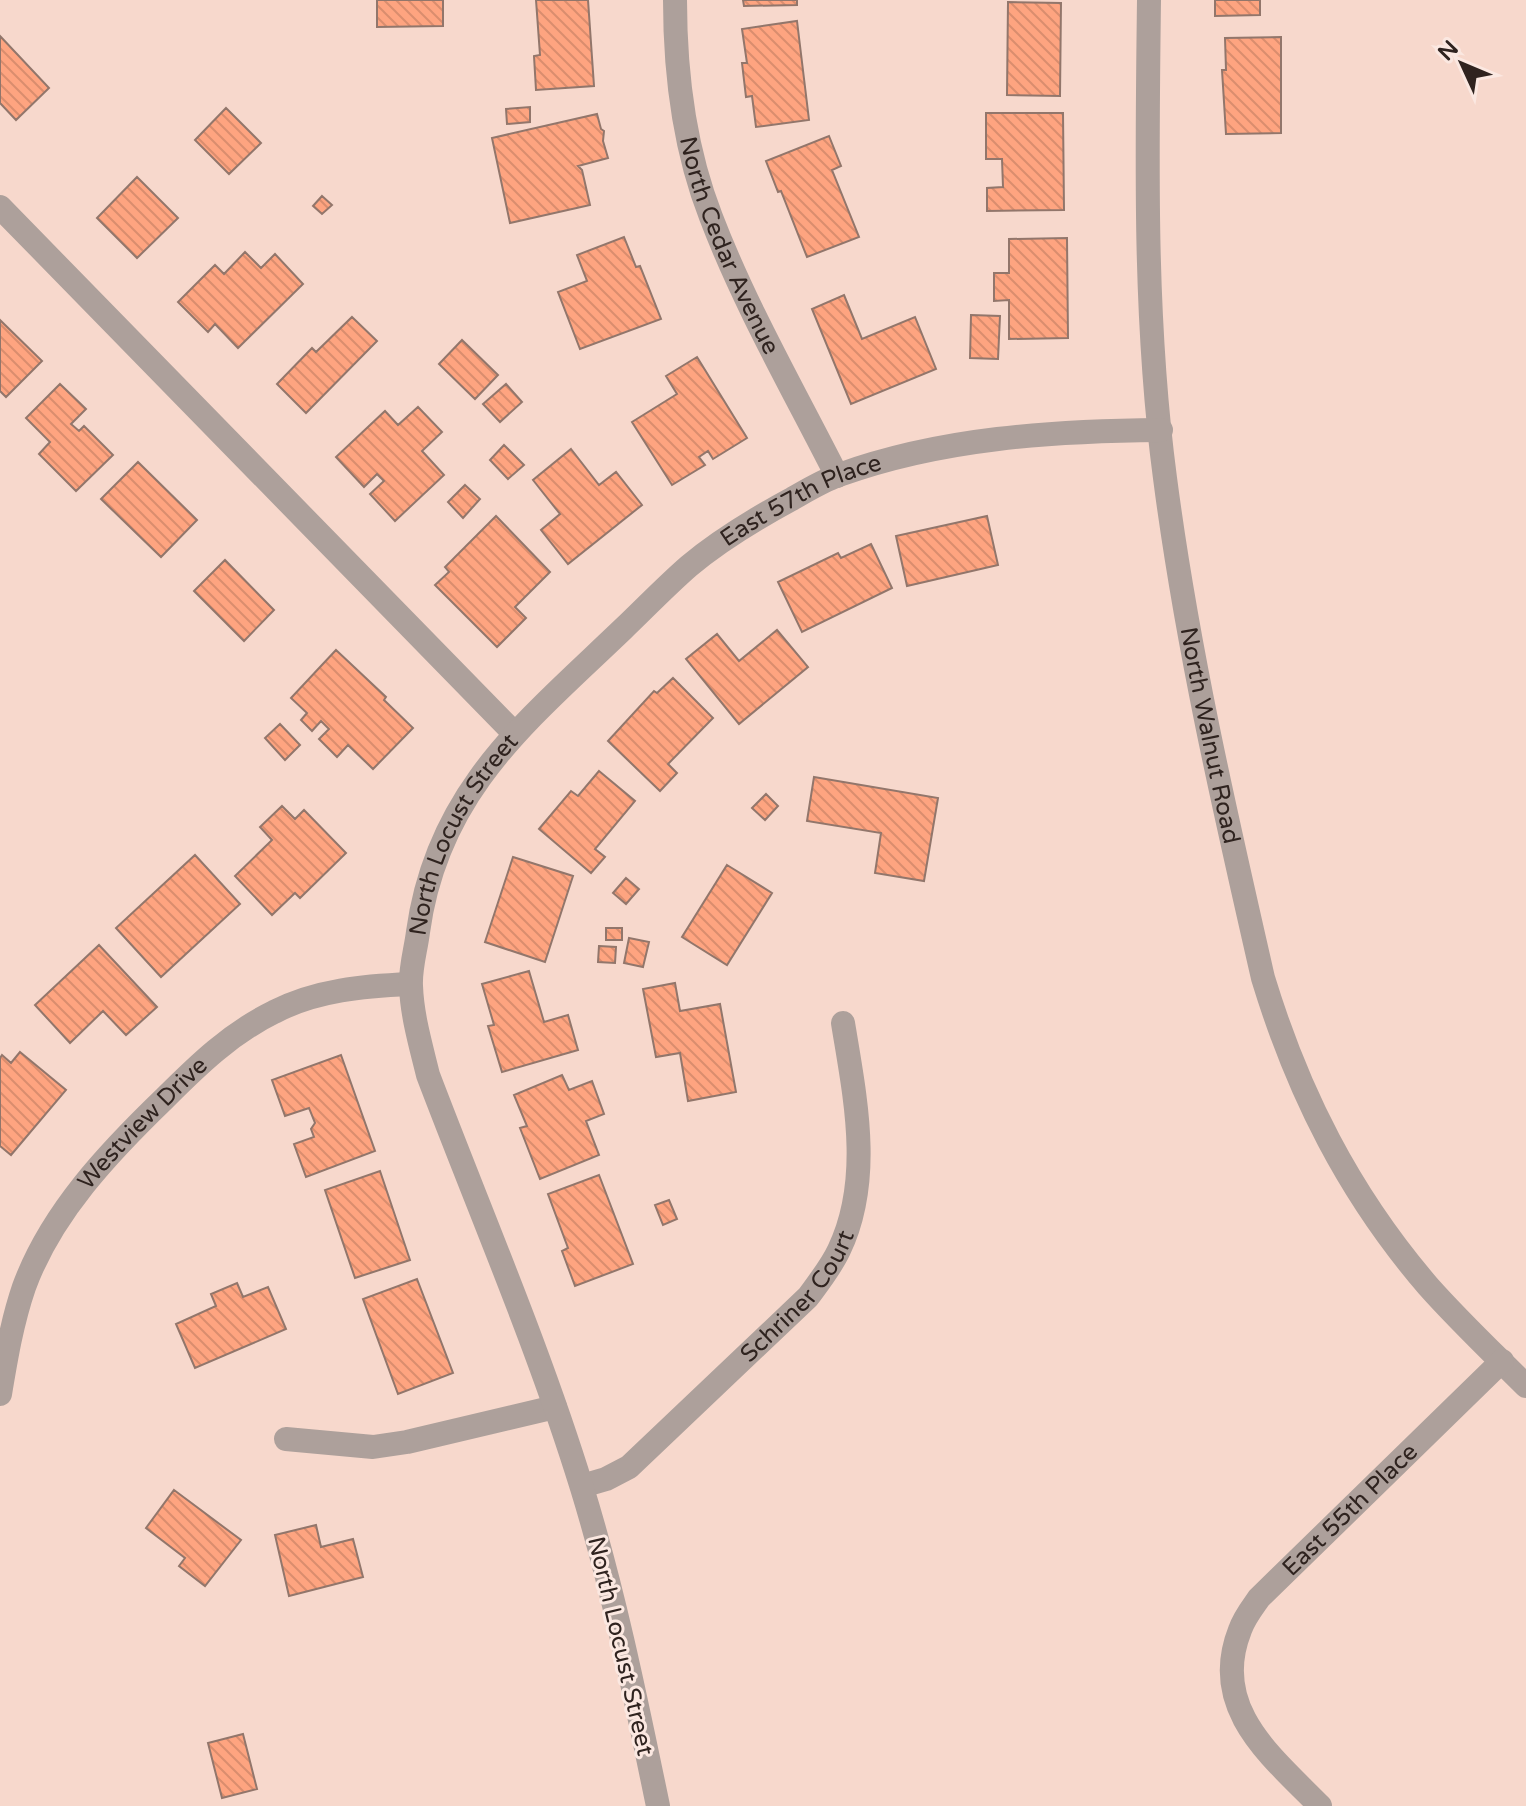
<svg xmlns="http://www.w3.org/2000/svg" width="1526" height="1806" font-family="'Varela Round',sans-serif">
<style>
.building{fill:url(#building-back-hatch);stroke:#92766b;stroke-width:2}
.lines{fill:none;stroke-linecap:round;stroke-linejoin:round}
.minor{stroke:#ada09b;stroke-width:24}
.labels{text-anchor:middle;stroke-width:6;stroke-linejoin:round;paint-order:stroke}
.street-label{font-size:24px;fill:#2f231f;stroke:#fbe8e1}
</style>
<defs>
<pattern id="building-back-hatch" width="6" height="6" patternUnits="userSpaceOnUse" patternTransform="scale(2)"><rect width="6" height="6" fill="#fea480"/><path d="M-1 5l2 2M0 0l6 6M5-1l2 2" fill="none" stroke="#da8d6e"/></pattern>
</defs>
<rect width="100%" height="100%" fill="#f7d8cc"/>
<path class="building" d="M 377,0 L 443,0 L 443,26 L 377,27 Z
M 536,0 L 588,0 L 594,86 L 536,90 L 534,56 L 540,55 Z
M 743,0 L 797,0 L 797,5 L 744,6 Z
M 1215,0 L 1260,0 L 1260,15 L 1215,16 Z
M 1008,2 L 1061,3 L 1060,96 L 1007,95 Z
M 797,21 L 809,120 L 756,127 L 752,96 L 746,97 L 742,63 L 747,63 L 742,29 Z
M 0,36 L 49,88 L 16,120 L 0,103 Z
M 1281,37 L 1281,133 L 1226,134 L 1222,70 L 1226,70 L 1225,38 Z
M 530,107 L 530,122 L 507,124 L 506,109 Z
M 226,108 L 261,143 L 229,174 L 195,140 Z
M 986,113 L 1063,113 L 1064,210 L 987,211 L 987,188 L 1003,187 L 1002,159 L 986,159 Z
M 597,114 L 601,129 L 604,131 L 603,141 L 608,158 L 578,166 L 582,170 L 590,205 L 510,223 L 492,138 Z
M 829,136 L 841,166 L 832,170 L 859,237 L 807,257 L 781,191 L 778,192 L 766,161 Z
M 137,177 L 178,218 L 137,258 L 97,218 Z
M 322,196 L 332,205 L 322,214 L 313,206 Z
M 624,237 L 636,267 L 640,266 L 661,319 L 580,349 L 558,292 L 587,281 L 577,255 Z
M 1067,238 L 1068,338 L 1009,339 L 1009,300 L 994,301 L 994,273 L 1009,273 L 1009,239 Z
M 245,252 L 261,268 L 275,254 L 303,284 L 238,348 L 215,324 L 208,332 L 178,302 L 215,265 L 224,274 Z
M 844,295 L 862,339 L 915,317 L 936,369 L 851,404 L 812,309 Z
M 971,315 L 1000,316 L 998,359 L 970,358 Z
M 352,317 L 377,341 L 306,413 L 277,384 L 312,348 L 316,352 Z
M 0,320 L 42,361 L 6,397 L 0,391 Z
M 462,340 L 498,375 L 475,399 L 439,364 Z
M 697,357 L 747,438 L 713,459 L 708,451 L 699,457 L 705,465 L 672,485 L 632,422 L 677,394 L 666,376 Z
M 60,384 L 86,409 L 71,424 L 79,431 L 84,426 L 113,455 L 76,491 L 39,454 L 50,442 L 26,418 Z
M 506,384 L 522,402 L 500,422 L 483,404 Z
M 418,407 L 442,432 L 422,451 L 444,475 L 395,521 L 370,494 L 384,481 L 377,474 L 364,487 L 336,457 L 385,411 L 398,425 Z
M 504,445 L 524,465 L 508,479 L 490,460 Z
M 571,449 L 599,485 L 616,472 L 642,505 L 568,564 L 541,530 L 560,514 L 533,480 Z
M 138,462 L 197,520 L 161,557 L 101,499 Z
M 465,485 L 480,499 L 463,518 L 448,502 Z
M 496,516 L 550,572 L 515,607 L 526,618 L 497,647 L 435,585 L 449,572 L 445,567 Z
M 987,516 L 998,565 L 907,586 L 896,536 Z
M 871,544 L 892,588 L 802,632 L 778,582 L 838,553 L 841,558 Z
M 225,560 L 274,610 L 244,641 L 194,591 Z
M 777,630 L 808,667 L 739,724 L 686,659 L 717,634 L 739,661 Z
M 336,650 L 386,697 L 384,700 L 413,728 L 373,769 L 348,745 L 337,757 L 319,739 L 329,729 L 321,721 L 312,731 L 301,720 L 307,713 L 291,698 Z
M 673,678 L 713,718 L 668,764 L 677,773 L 660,791 L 608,741 L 654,691 L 657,693 Z
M 280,724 L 300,745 L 285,760 L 265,738 Z
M 599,771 L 635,801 L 595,849 L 605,857 L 591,873 L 539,829 L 571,791 L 578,796 Z
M 814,777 L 938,798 L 924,881 L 875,873 L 881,833 L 807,821 Z
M 766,794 L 778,806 L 765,820 L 752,808 Z
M 282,806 L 295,819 L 304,810 L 346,853 L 300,898 L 295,893 L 272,915 L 235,876 L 272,840 L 260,827 Z
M 195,855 L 240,904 L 161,977 L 116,928 Z
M 513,857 L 573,876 L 545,962 L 485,942 Z
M 727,865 L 772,893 L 727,965 L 682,937 Z
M 626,878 L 639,889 L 626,904 L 613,893 Z
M 606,928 L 622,928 L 622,940 L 606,940 Z
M 629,938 L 649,942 L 643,967 L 624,963 Z
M 99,945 L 157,1007 L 126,1035 L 103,1011 L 70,1043 L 35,1005 Z
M 599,946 L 616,947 L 615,963 L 598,962 Z
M 529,971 L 544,1022 L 568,1015 L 578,1050 L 502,1072 L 488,1026 L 494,1025 L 482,984 Z
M 675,983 L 680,1011 L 720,1004 L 736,1092 L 688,1101 L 680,1053 L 656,1057 L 643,989 Z
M 20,1052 L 66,1090 L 11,1155 L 0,1146 L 0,1058 L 2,1055 L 11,1063 Z
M 341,1055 L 375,1151 L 306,1177 L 294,1144 L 314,1137 L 311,1129 L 315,1123 L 309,1108 L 285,1116 L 272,1080 Z
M 562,1075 L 569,1090 L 592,1081 L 604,1114 L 586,1121 L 599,1155 L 540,1179 L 520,1128 L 527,1126 L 514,1095 Z
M 380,1171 L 410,1260 L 355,1278 L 325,1190 Z
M 599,1175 L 633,1264 L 575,1286 L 562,1251 L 568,1248 L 548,1194 Z
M 669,1200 L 677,1219 L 663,1225 L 655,1205 Z
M 417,1279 L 453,1373 L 398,1394 L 363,1299 Z
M 237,1283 L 243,1297 L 268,1287 L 286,1329 L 195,1368 L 176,1324 L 216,1306 L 211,1294 Z
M 174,1490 L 241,1540 L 205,1586 L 179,1566 L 185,1558 L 146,1528 Z
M 316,1525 L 321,1547 L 353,1539 L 363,1577 L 289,1596 L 275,1535 Z
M 243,1734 L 257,1789 L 222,1798 L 208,1743 Z"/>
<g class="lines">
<g class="minor">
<path id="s1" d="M 675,0 C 675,73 684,148 711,217 C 745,306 794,391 837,476"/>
<path id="s2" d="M 1149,0 C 1147,159 1144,320 1165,478 C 1187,647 1225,812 1263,978 C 1298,1093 1349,1194 1428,1286 C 1459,1321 1493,1353 1526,1386"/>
<path d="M 0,207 L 514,733"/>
<path id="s3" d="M 0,1394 C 6,1358 12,1322 24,1287 C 51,1213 109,1152 165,1098 C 198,1065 231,1033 274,1012 C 316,990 365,986 410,984"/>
<path d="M 286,1439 L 373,1447 L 407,1442 L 555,1407"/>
<path id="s4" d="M 582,1486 L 606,1479 L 629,1467 L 808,1297 C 819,1282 831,1267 839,1250 C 873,1179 855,1097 843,1023"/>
<path id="s5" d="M 658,1806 C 636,1700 614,1592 582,1488 C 539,1348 480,1212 428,1075 C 421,1046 412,1016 411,986 C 410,968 416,949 418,932 C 437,791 527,721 623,629 C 645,608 666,586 689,566 C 720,540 755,519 790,500 C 806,491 822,481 839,475 C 941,438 1053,431 1161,430"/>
<path id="s6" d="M 1320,1806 C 1271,1756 1209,1708 1240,1630 C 1244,1618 1252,1608 1259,1598 L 1502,1361"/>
</g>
</g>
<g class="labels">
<g class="street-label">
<text dy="8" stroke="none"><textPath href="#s1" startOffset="254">North Cedar Avenue</textPath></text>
<text dy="8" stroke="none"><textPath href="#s5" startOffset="1510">East 57th Place</textPath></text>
<text dy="8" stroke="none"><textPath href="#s2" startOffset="740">North Walnut Road</textPath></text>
<text dy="8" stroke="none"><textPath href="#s5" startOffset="1022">North Locust Street</textPath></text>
<text dy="8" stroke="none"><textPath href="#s3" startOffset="314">Westview Drive</textPath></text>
<text dy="8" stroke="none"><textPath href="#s4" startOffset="292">Schriner Court</textPath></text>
<text dy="8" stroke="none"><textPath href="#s6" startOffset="372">East 55th Place</textPath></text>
<text transform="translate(621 1646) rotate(77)" y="8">North Locust Street</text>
</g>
</g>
<g transform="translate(1462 64) rotate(314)" stroke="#fbe8e1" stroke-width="6" paint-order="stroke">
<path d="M0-6L14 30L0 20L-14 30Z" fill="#2f231f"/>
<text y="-12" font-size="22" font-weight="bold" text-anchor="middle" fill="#2f231f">N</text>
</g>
</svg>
